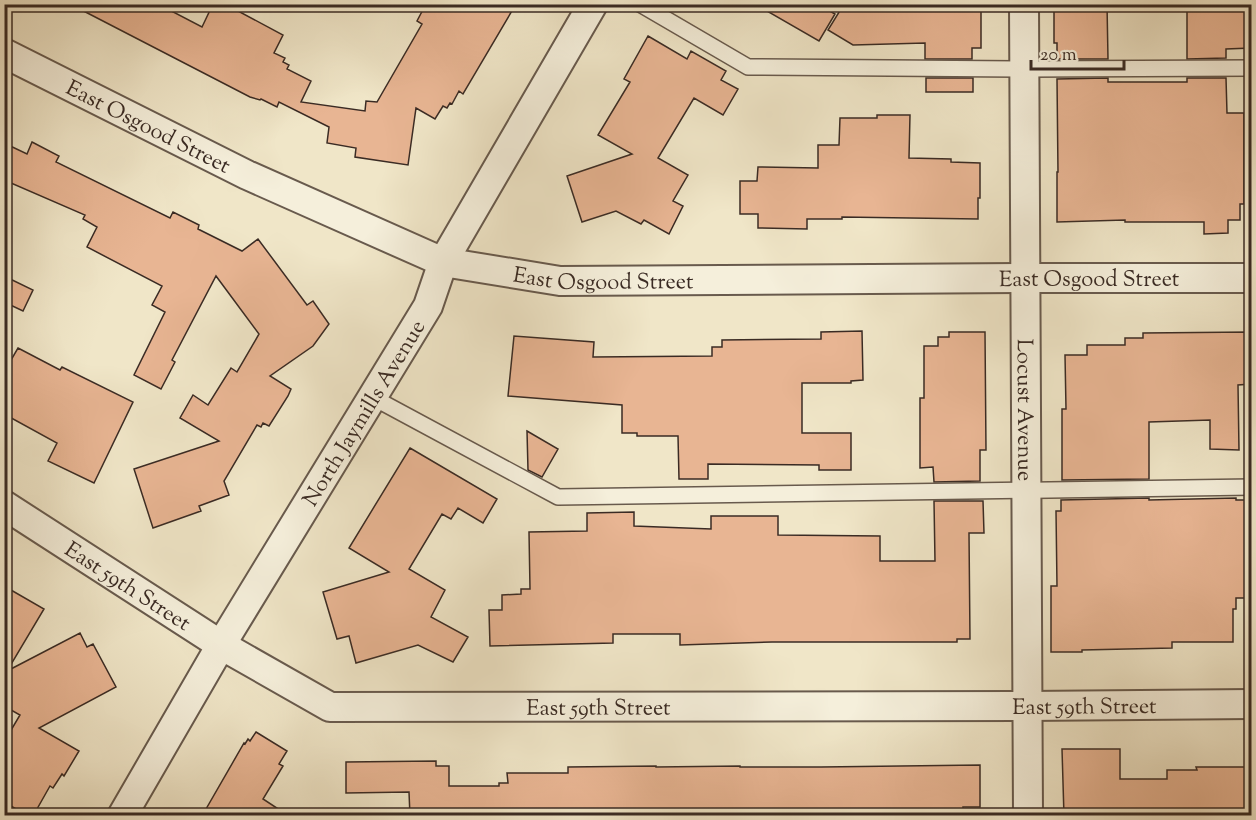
<svg xmlns="http://www.w3.org/2000/svg" width="1256" height="820" font-family="'Sorts Mill Goudy',serif">
<style>
.building{fill:#e8b593;stroke:#3a2b24;stroke-width:1.5}
.lines{fill:none;stroke-linecap:round;stroke-linejoin:round}
.lane-casing{stroke:#685a4d;stroke-width:18}
.street-casing{stroke:#685a4d;stroke-width:32}
.lane{stroke:#f5efdb;stroke-width:15}
.street{stroke:#f5efdb;stroke-width:28}
.labels{text-anchor:middle;stroke-width:6;stroke-linejoin:round;paint-order:stroke}
.street-label{font-size:22px;fill:#3a2b24;stroke:#f5efdb}
</style>
<rect width="100%" height="100%" fill="#f0e6c8"/>
<filter id="stains"><feTurbulence type="fractalNoise" baseFrequency=".00333" numOctaves="4"/><feColorMatrix values="0 0 0 0 .2 0 0 0 0 .09 0 0 0 0 .02 0 0 0 .5 -.17"/></filter>
<radialGradient id="worn" r=".72"><stop offset=".6" stop-color="#630" stop-opacity="0"/><stop offset="1" stop-color="#630" stop-opacity=".3"/></radialGradient>
<path class="building" d="M 70,4 L 158,4 L 202,27 L 213,4 L 225,4 L 283,35 L 274,53 L 285,58 L 283,62 L 289,65 L 287,69 L 311,81 L 301,102 L 365,111 L 366,101 L 377,102 L 422,24 L 417,21 L 426,4 L 516,4 L 463,94 L 459,91 L 452,104 L 450,103 L 447,108 L 443,106 L 435,119 L 416,108 L 408,165 L 355,157 L 356,148 L 327,143 L 329,127 L 279,102 L 277,107 L 261,99 L 260,100 L 250,97 Z
M 755,4 L 818,4 L 835,14 L 819,41 Z
M 844,4 L 856,11 L 889,10 L 889,4 L 979,4 L 979,9 L 981,9 L 981,48 L 972,48 L 972,59 L 925,59 L 925,43 L 853,45 L 828,30 Z
M 1072,4 L 1107,4 L 1108,59 L 1057,59 L 1057,43 L 1054,43 L 1054,9 L 1072,8 Z
M 1228,4 L 1251,4 L 1251,48 L 1226,49 L 1226,58 L 1187,59 L 1187,6 L 1228,6 Z
M 648,36 L 687,59 L 691,51 L 726,71 L 721,80 L 738,89 L 723,115 L 694,98 L 658,158 L 688,175 L 673,201 L 683,206 L 669,234 L 644,220 L 641,224 L 616,211 L 582,222 L 567,176 L 632,154 L 598,135 L 630,82 L 624,79 Z
M 926,78 L 973,78 L 973,92 L 926,92 Z
M 1108,78 L 1108,82 L 1187,82 L 1187,78 L 1226,78 L 1227,113 L 1244,113 L 1244,204 L 1240,204 L 1240,220 L 1228,220 L 1228,233 L 1204,234 L 1204,222 L 1125,222 L 1125,220 L 1057,222 L 1057,172 L 1058,172 L 1057,79 Z
M 877,115 L 910,115 L 909,158 L 951,159 L 951,162 L 980,163 L 980,198 L 978,198 L 978,219 L 842,217 L 842,219 L 807,219 L 807,229 L 758,228 L 758,214 L 740,214 L 740,181 L 757,181 L 758,167 L 818,168 L 818,145 L 839,145 L 840,118 L 877,118 Z
M 32,142 L 59,156 L 56,162 L 170,218 L 173,212 L 199,225 L 198,229 L 242,251 L 258,239 L 307,305 L 313,301 L 329,324 L 313,346 L 270,376 L 291,389 L 288,396 L 269,426 L 263,423 L 261,427 L 257,425 L 224,481 L 229,495 L 199,506 L 201,511 L 153,528 L 134,469 L 219,441 L 180,418 L 193,395 L 208,405 L 231,368 L 237,372 L 259,334 L 216,276 L 172,360 L 175,362 L 161,389 L 134,375 L 165,312 L 152,305 L 162,286 L 87,247 L 97,227 L 83,219 L 85,215 L 4,180 L 4,143 L 27,154 Z
M 4,276 L 33,290 L 23,311 L 4,302 Z
M 862,331 L 863,380 L 851,381 L 851,383 L 802,383 L 802,433 L 851,433 L 851,470 L 819,470 L 819,465 L 708,464 L 708,479 L 679,479 L 678,436 L 637,436 L 637,433 L 622,433 L 622,405 L 508,396 L 514,336 L 594,342 L 593,357 L 712,356 L 712,347 L 722,347 L 722,340 L 821,339 L 821,332 Z
M 949,332 L 985,332 L 986,450 L 980,450 L 980,481 L 934,482 L 933,467 L 920,468 L 920,398 L 924,398 L 924,346 L 938,346 L 938,337 L 949,337 Z
M 1251,332 L 1251,384 L 1238,385 L 1239,450 L 1210,449 L 1210,420 L 1149,422 L 1149,479 L 1062,480 L 1062,409 L 1066,409 L 1065,355 L 1087,355 L 1087,345 L 1125,345 L 1125,338 L 1143,338 L 1143,333 Z
M 18,348 L 60,370 L 62,367 L 133,402 L 94,483 L 48,461 L 57,443 L 4,414 L 4,372 Z
M 527,431 L 558,449 L 542,477 L 528,470 Z
M 410,448 L 497,499 L 483,523 L 458,508 L 451,519 L 442,514 L 409,569 L 445,590 L 431,617 L 468,637 L 453,662 L 418,645 L 356,663 L 349,636 L 337,639 L 323,592 L 389,572 L 349,548 Z
M 1149,498 L 1149,500 L 1236,498 L 1236,500 L 1251,500 L 1251,598 L 1236,598 L 1236,609 L 1233,609 L 1233,642 L 1172,642 L 1172,648 L 1082,650 L 1082,652 L 1051,652 L 1051,586 L 1057,586 L 1056,511 L 1061,511 L 1061,500 Z
M 934,501 L 983,501 L 984,533 L 969,533 L 970,639 L 957,639 L 957,642 L 772,642 L 680,645 L 680,634 L 613,634 L 613,643 L 490,646 L 489,610 L 502,610 L 502,595 L 521,594 L 521,589 L 530,589 L 529,532 L 587,531 L 587,513 L 634,512 L 634,526 L 711,529 L 711,516 L 778,516 L 778,535 L 880,536 L 880,561 L 935,561 Z
M 4,586 L 44,609 L 7,671 L 80,633 L 87,647 L 93,644 L 116,687 L 39,728 L 79,751 L 64,776 L 62,774 L 53,788 L 50,786 L 33,816 L 28,816 L 4,802 L 4,742 L 20,715 L 4,706 Z
M 256,732 L 287,751 L 279,764 L 283,766 L 263,799 L 289,816 L 202,816 L 244,743 L 245,744 L 248,739 L 250,741 Z
M 1062,749 L 1120,749 L 1120,779 L 1167,779 L 1167,770 L 1197,770 L 1196,767 L 1246,767 L 1246,816 L 1064,816 Z
M 436,761 L 436,766 L 449,766 L 449,786 L 499,786 L 499,783 L 508,783 L 507,773 L 568,773 L 568,767 L 656,766 L 656,767 L 740,766 L 740,767 L 821,767 L 980,765 L 980,807 L 963,807 L 963,816 L 410,816 L 409,792 L 346,793 L 346,762 Z"/>
<g class="lines">
<g class="lane-casing">
<path id="lane" d="M 640,4 L 748,67 L 1025,69 L 1252,68
M 372,397 L 558,497 L 1252,487"/>
</g>
<g class="street-casing">
<g id="street">
<path id="s1" d="M 1024,4 L 1028,816"/>
<path id="s2" d="M 4,53 L 247,175 L 443,262 L 560,281 L 1026,278 L 1252,278"/>
<path id="s3" d="M 4,505 L 221,645 L 330,707 L 1028,706 L 1252,704"/>
<path id="s4" d="M 122,816 L 221,645 L 428,306 L 443,262 L 593,4"/>
</g>
</g>
<use href="#lane" class="lane"/>
<use href="#street" class="street"/>
</g>
<g class="labels">
<g class="street-label">
<text dy="8" stroke="none"><textPath href="#s2" startOffset="162">East Osgood Street</textPath></text>
<text dy="8" stroke="none"><textPath href="#s2" startOffset="648">East Osgood Street</textPath></text>
<text dy="8" stroke="none"><textPath href="#s2" startOffset="1134">East Osgood Street</textPath></text>
<text dy="8" stroke="none"><textPath href="#s1" startOffset="406">Locust Avenue</textPath></text>
<text dy="8" stroke="none"><textPath href="#s4" startOffset="470">North Jaymills Avenue</textPath></text>
<text dy="8" stroke="none"><textPath href="#s3" startOffset="148">East 59th Street</textPath></text>
<text dy="8" stroke="none"><textPath href="#s3" startOffset="1138">East 59th Street</textPath></text>
<text dy="8" stroke="none"><textPath href="#s3" startOffset="652">East 59th Street</textPath></text>
</g>
</g>
<rect width="1256" height="820" fill="none" stroke="#f0e6c8" stroke-width="24"/>
<rect x="6" y="6" width="1244" height="808" fill="none" stroke="#3a2b24" stroke-width="3"/>
<rect x="12" y="12" width="1232" height="796" fill="none" stroke="#3a2b24" stroke-width="1.5"/>
<path d="M1031 60v9h93v-9" fill="none" stroke="#3a2b24" stroke-width="3"/>
<text x="1040" y="60" font-size="18" fill="#3a2b24" stroke="#f5efdb" stroke-width="4.5" paint-order="stroke">20 m</text>
<rect width="100%" height="100%" filter="url(#stains)"/>
<rect width="100%" height="100%" fill="url(#worn)"/>
</svg>
